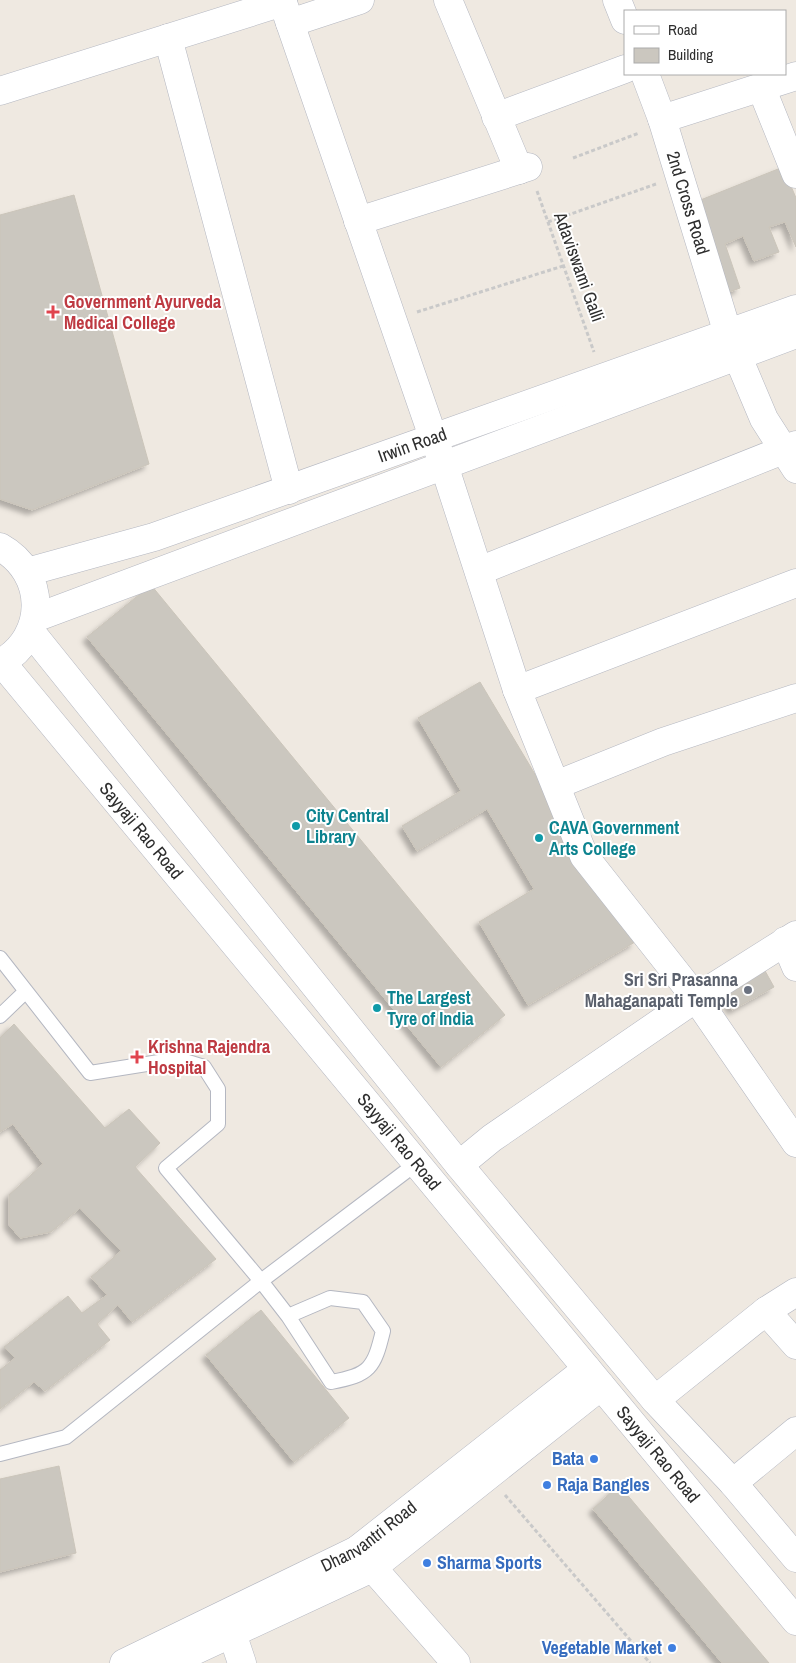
<svg xmlns="http://www.w3.org/2000/svg" width="796" height="1663" font-family="'Archivo Narrow',sans-serif">
<style>
.building{fill:#cbc7bf;stroke:#cbc5ba;filter:url(#shadow)}
.lines{fill:none;stroke-linecap:round;stroke-linejoin:round}
.lane-casing{stroke:#b4b7c1;stroke-width:16}
.street-casing{stroke:#b4b7c1;stroke-width:29}
.secondary-casing{stroke:#b4b7c1;stroke-width:29}
.path{stroke:#c9c9c9;stroke-width:3;stroke-dasharray:4 2.5;stroke-linecap:butt}
.lane{stroke:#fff;stroke-width:14}
.street{stroke:#fff;stroke-width:28}
.secondary{stroke:#fff;stroke-width:28}
.health-dot{fill:#e0444e;stroke:#fff;stroke-width:2}
.culture-dot{fill:#0f9aa8;stroke:#fff;stroke-width:2}
.worship-dot{fill:#6b7280;stroke:#fff;stroke-width:2}
.shop-dot{fill:#3f7fe0;stroke:#fff;stroke-width:2}
.labels{text-anchor:middle;stroke-width:4;stroke-linejoin:round;paint-order:stroke}
.street-label{font-size:18px;fill:#2e2e2e;stroke:#fff}
.health-label{font-size:18px;font-weight:bold;fill:#be3a42;stroke:#fff;text-anchor:start}
.culture-label{font-size:18px;font-weight:bold;fill:#0d838f;stroke:#fff;text-anchor:start}
.worship-label{font-size:18px;font-weight:bold;fill:#5b616d;stroke:#fff;text-anchor:end}
.shop-label{font-size:18px;font-weight:bold;fill:#366cbe;stroke:#fff;text-anchor:end}
</style>
<defs>
<filter id="shadow"><feDropShadow dx="-4.5" dy="4.5" stdDeviation="2.5" flood-color="#0004"/></filter>
</defs>
<rect width="100%" height="100%" fill="#efe9e1"/>
<path class="building" d="M 783,167 L 796,198 L 796,247 L 785,222 L 769,227 L 779,252 L 754,261 L 743,236 L 725,244 L 740,288 L 721,295 L 693,203 Z
M 74,195 L 149,464 L 32,510 L 0,499 L 0,215 Z
M 151,585 L 505,1015 L 441,1067 L 87,637 Z
M 480,682 L 635,942 L 528,1005 L 479,922 L 534,889 L 487,809 L 417,851 L 402,826 L 461,791 L 418,718 Z
M 764,969 L 774,987 L 732,1010 L 722,992 Z
M 14,1024 L 105,1128 L 129,1109 L 160,1143 L 135,1167 L 216,1259 L 132,1322 L 118,1305 L 97,1324 L 110,1340 L 45,1391 L 34,1382 L 0,1409 L 0,1370 L 15,1358 L 4,1347 L 68,1296 L 82,1313 L 107,1295 L 91,1277 L 121,1251 L 80,1208 L 51,1232 L 20,1238 L 9,1225 L 9,1195 L 43,1164 L 13,1124 L 0,1132 L 0,1038 Z
M 261,1310 L 349,1418 L 294,1462 L 206,1355 Z
M 59,1466 L 76,1553 L 0,1572 L 0,1479 Z
M 619,1485 L 769,1663 L 722,1663 L 593,1509 Z"/>
<g class="lines">
<g class="lane-casing">
<path id="lane" d="M 0,958 L 90,1073 L 178,1059 L 204,1067 L 218,1089 L 218,1124 L 166,1168 L 261,1281 L 417,1163
M 0,1016 L 26,991
M 0,1454 L 66,1437 L 261,1281 L 288,1316 L 331,1382 C 370,1375 374,1368 383,1331 L 363,1302 L 330,1298 L 288,1316"/>
</g>
<g class="street-casing">
<g id="street">
<path d="M 282,0 L 433,437 L 444,465 L 517,690 L 584,856 L 696,998 L 796,1143"/>
<path d="M 448,0 L 519,170"/>
<path d="M 617,0 L 625,20"/>
<path d="M 290,23 L 360,0"/>
<path d="M 168,38 L 289,490"/>
<path id="s1" d="M 645,74 L 662,119 L 728,334"/>
<path d="M 761,87 L 796,174"/>
<path d="M 0,91 L 283,2"/>
<path d="M 496,117 L 625,69"/>
<path d="M 662,119 L 796,76"/>
<path d="M 358,221 L 528,167"/>
<path d="M 737,355 L 764,419 L 796,469"/>
<path d="M 479,571 L 796,445"/>
<path d="M 517,690 L 796,583"/>
<path d="M 556,785 L 663,742 L 796,698"/>
<path d="M 785,941 L 796,967"/>
<path d="M 459,1165 L 492,1138 L 696,998 L 796,935"/>
<path d="M 766,1311 L 796,1345"/>
<path d="M 655,1400 L 766,1311 L 796,1292"/>
<path d="M 733,1483 L 796,1431"/>
<path d="M 357,1550 L 456,1663"/>
<path d="M 232,1633 L 242,1663"/>
</g>
</g>
<g class="secondary-casing">
<g id="secondary">
<path d="M 0,547 C 47,573 48,637 0,663"/>
<path id="s2" d="M 27,572 L 154,537 L 796,309"/>
<path d="M 35,618 L 796,334"/>
<path d="M 31,632 L 459,1165 L 655,1400 L 733,1483 L 796,1558"/>
<path id="s3" d="M 2,663 L 796,1621"/>
<path id="s4" d="M 124,1663 L 357,1550 L 587,1369"/>
<path d="M 168,1663 L 372,1568 L 601,1386"/>
</g>
</g>
<path class="path" d="M 573,158 L 639,133
M 537,191 L 594,352
M 548,222 L 656,184
M 417,312 L 563,266
M 505,1495 L 650,1663"/>
<use href="#lane" class="lane"/>
<use href="#street" class="street"/>
<use href="#secondary" class="secondary"/>
</g>
<g class="health-dot">
<path d="M50.5 304.5h5v5h5v5h-5v5h-5v-5h-5v-5h5z"/>
<path d="M134.5 1049.5h5v5h5v5h-5v5h-5v-5h-5v-5h5z"/>
</g>
<g class="culture-dot">
<circle cx="296" cy="826" r="5"/>
<circle cx="539" cy="838" r="5"/>
<circle cx="377" cy="1008" r="5"/>
</g>
<circle class="worship-dot" cx="748" cy="990" r="5"/>
<g class="shop-dot">
<circle cx="594" cy="1459" r="5"/>
<circle cx="547" cy="1485" r="5"/>
<circle cx="427" cy="1563" r="5"/>
<circle cx="672" cy="1648" r="5"/>
</g>
<g class="labels">
<g class="street-label">
<text dy="6" stroke="none"><textPath href="#s1" startOffset="136">2nd Cross Road</textPath></text>
<text transform="translate(579 267) rotate(70)" y="6">Adaviswami Galli</text>
<text dy="6" stroke="none"><textPath href="#s2" startOffset="406">Irwin Road</textPath></text>
<text dy="6" stroke="none"><textPath href="#s3" startOffset="218">Sayyaji Rao Road</textPath></text>
<text dy="6" stroke="none"><textPath href="#s3" startOffset="622">Sayyaji Rao Road</textPath></text>
<text dy="6" stroke="none"><textPath href="#s3" startOffset="1028">Sayyaji Rao Road</textPath></text>
<text dy="6" stroke="none"><textPath href="#s4" startOffset="276">Dhanvantri Road</textPath></text>
</g>
<g class="health-label">
<text x="64" y="308">Government Ayurveda<tspan x="64" dy="21">Medical College</tspan></text>
<text x="148" y="1053">Krishna Rajendra<tspan x="148" dy="21">Hospital</tspan></text>
</g>
<g class="culture-label">
<text x="306" y="822">City Central<tspan x="306" dy="21">Library</tspan></text>
<text x="549" y="834">CAVA Government<tspan x="549" dy="21">Arts College</tspan></text>
<text x="387" y="1004">The Largest<tspan x="387" dy="21">Tyre of India</tspan></text>
</g>
<g class="worship-label">
<text x="738" y="986">Sri Sri Prasanna<tspan x="738" dy="21">Mahaganapati Temple</tspan></text>
</g>
<g class="shop-label">
<text x="584" y="1465">Bata</text>
<text x="557" y="1491" text-anchor="start">Raja Bangles</text>
<text x="437" y="1569" text-anchor="start">Sharma Sports</text>
<text x="662" y="1654">Vegetable Market</text>
</g>
</g>
<rect x="624" y="10" width="162" height="65" fill="#ffffff" stroke="#ababab"/>
<rect x="634" y="26" width="25" height="8" fill="#ffffff" stroke="#ababab"/>
<text x="668" y="35" font-size="15" fill="#2e2e2e">Road</text>
<rect x="634" y="48" width="25" height="15" fill="#cbc7bf" stroke="#ababab"/>
<text x="668" y="60" font-size="15" fill="#2e2e2e">Building</text>
</svg>
